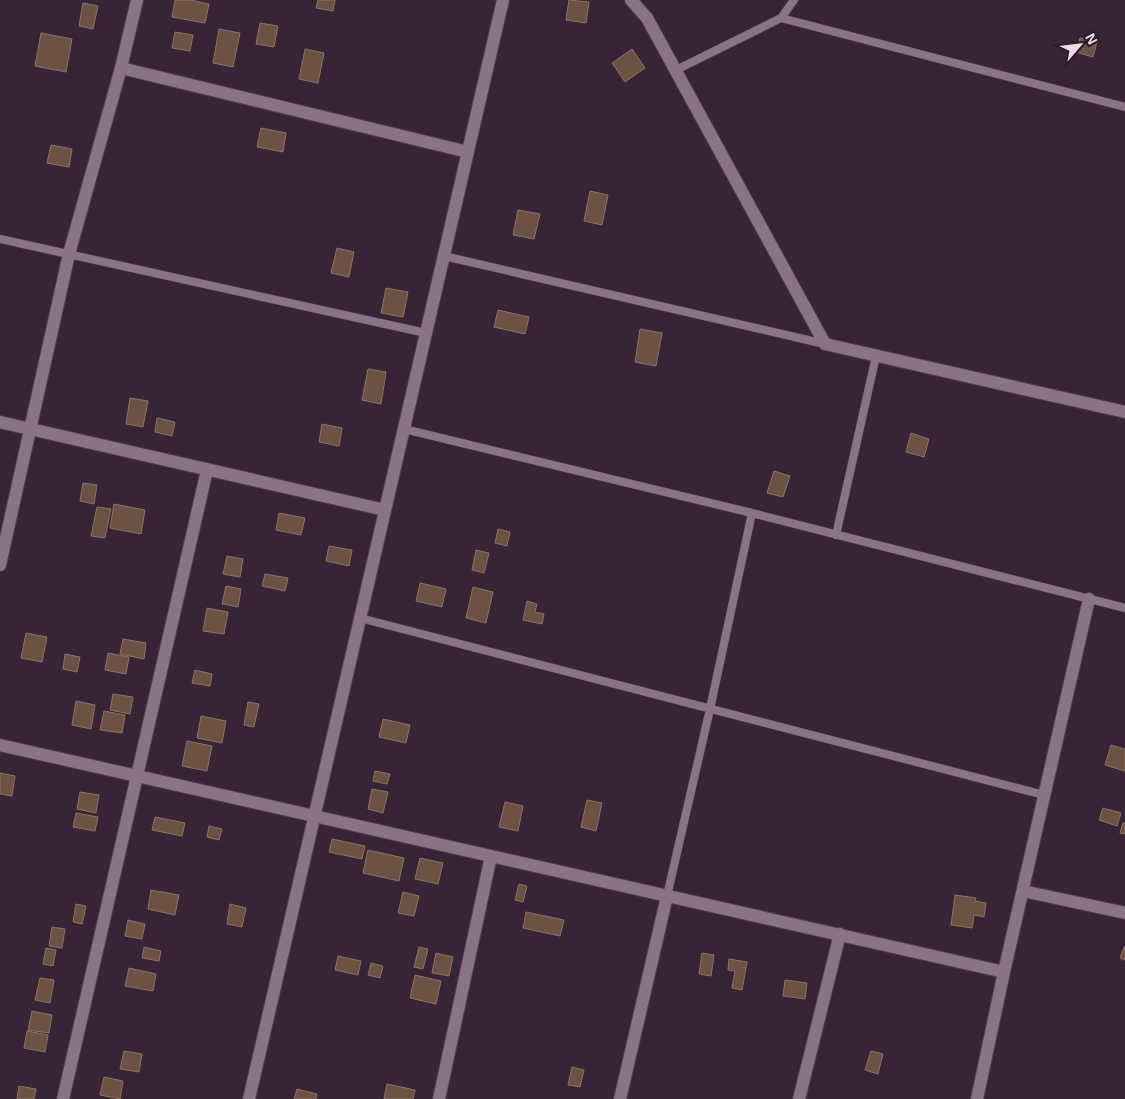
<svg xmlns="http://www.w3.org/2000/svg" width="1125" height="1099" font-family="Helvetica,sans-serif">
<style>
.building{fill:#6b5242;stroke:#8e7363}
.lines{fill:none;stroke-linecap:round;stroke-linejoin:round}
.service-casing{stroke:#4f3f4f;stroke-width:9}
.minor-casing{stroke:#4f3f4f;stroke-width:14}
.service{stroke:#8a7389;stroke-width:8}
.minor{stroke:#8a7389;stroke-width:12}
</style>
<rect width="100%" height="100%" fill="#372437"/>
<path class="building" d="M 175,0 L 191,0 L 209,4 L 205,23 L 172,17 Z
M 318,0 L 335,0 L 333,11 L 316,8 Z
M 569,0 L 589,2 L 586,23 L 566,20 Z
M 83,3 L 98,6 L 93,29 L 79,26 Z
M 260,23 L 278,26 L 274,47 L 256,44 Z
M 219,29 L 240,33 L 233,67 L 213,63 Z
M 175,32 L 193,35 L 190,51 L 172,48 Z
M 41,33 L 72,39 L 66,72 L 35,66 Z
M 1080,38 L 1097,42 L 1093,57 L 1076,52 Z
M 305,49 L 324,53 L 318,83 L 299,79 Z
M 632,49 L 645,68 L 625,82 L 612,63 Z
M 261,128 L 286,133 L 283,152 L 257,147 Z
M 51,145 L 72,149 L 69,167 L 47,163 Z
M 590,191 L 608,195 L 602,225 L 584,221 Z
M 518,210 L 540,214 L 534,239 L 513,235 Z
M 337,248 L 354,252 L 349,277 L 331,273 Z
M 386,288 L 408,292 L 403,317 L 381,313 Z
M 498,310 L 529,317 L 525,334 L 494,327 Z
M 640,329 L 662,333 L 656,366 L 635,362 Z
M 368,369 L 386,372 L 381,404 L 362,400 Z
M 130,398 L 148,401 L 143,427 L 126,424 Z
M 157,418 L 175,422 L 172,436 L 155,432 Z
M 322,424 L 342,428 L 339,446 L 319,442 Z
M 911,433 L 929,439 L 924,457 L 906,452 Z
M 774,471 L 790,476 L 783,497 L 767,493 Z
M 83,483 L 97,485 L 94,504 L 80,501 Z
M 114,504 L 145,510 L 141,534 L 110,528 Z
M 97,507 L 111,509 L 105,538 L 91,536 Z
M 279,513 L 305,518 L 301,535 L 276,530 Z
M 498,529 L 510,532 L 507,546 L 495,543 Z
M 329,546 L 352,550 L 349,566 L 326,561 Z
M 476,550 L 489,553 L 484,573 L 472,570 Z
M 227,556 L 243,559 L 240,577 L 223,574 Z
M 265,574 L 288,578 L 285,591 L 262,586 Z
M 420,583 L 446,589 L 442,607 L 416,601 Z
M 226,586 L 241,589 L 238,607 L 222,604 Z
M 473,587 L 493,592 L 486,623 L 466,618 Z
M 527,601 L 537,604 L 535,612 L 544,614 L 542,624 L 523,620 Z
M 207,608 L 228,612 L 224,634 L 203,631 Z
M 26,633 L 47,637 L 42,662 L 21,658 Z
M 123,639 L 146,643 L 144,659 L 120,654 Z
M 108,653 L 129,657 L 126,674 L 105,670 Z
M 65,654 L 80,657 L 77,672 L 63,669 Z
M 195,670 L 212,674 L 210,686 L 192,683 Z
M 113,694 L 133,697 L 130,714 L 110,710 Z
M 76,701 L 95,705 L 91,729 L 72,725 Z
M 248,702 L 259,704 L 254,727 L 244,725 Z
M 104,711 L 125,715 L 122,733 L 100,730 Z
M 201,716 L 226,721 L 222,743 L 197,738 Z
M 383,719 L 410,725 L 406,743 L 379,737 Z
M 187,741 L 212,746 L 207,771 L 182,766 Z
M 1111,745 L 1125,749 L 1125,771 L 1105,765 Z
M 375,771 L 390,774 L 387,784 L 373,781 Z
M 0,773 L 15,776 L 12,796 L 0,794 Z
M 372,789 L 388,792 L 383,813 L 368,809 Z
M 80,792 L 99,795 L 96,813 L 77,809 Z
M 587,800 L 602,803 L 596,831 L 581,827 Z
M 505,802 L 523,806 L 518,831 L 499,827 Z
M 1103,808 L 1121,813 L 1117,826 L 1099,820 Z
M 76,813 L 98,817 L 95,831 L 73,827 Z
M 155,817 L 185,823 L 182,836 L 152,830 Z
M 1123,823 L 1125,823 L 1125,834 L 1120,833 Z
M 209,826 L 222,829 L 219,840 L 207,837 Z
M 332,839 L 365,846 L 362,859 L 329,852 Z
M 368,850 L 404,858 L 399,881 L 363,873 Z
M 420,858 L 443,863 L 438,884 L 415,879 Z
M 519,884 L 527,886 L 523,902 L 515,900 Z
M 151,890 L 179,895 L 175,915 L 148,909 Z
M 403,892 L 419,896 L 414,916 L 398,913 Z
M 955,895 L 976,898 L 975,901 L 986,903 L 984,917 L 974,915 L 972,928 L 951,925 Z
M 76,904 L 86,906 L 82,924 L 73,922 Z
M 230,904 L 246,908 L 242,927 L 227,924 Z
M 526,912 L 564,920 L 560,936 L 523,928 Z
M 128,920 L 145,924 L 142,939 L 125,936 Z
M 52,927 L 65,929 L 62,948 L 49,946 Z
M 144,947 L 161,951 L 159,961 L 142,958 Z
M 419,947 L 428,949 L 423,969 L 414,967 Z
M 1124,947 L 1125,947 L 1125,960 L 1120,958 Z
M 46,948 L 56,950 L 53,966 L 43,964 Z
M 436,953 L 453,957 L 449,976 L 432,973 Z
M 702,953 L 714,955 L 711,976 L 699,974 Z
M 338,956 L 361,961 L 358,975 L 335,970 Z
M 729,959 L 747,962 L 742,990 L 732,988 L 735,971 L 728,970 Z
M 371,963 L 383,966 L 380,978 L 368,975 Z
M 129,968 L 156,974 L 153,991 L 125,986 Z
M 415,975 L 441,981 L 436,1004 L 410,998 Z
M 40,978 L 54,980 L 50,1003 L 35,1000 Z
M 785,980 L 807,983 L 805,999 L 783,996 Z
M 32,1011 L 52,1015 L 49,1033 L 28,1030 Z
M 27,1031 L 48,1035 L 45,1052 L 24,1048 Z
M 124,1051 L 142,1054 L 139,1072 L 120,1069 Z
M 871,1051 L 883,1054 L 878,1074 L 865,1070 Z
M 572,1067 L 584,1070 L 580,1087 L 568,1085 Z
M 104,1077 L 123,1081 L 120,1099 L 100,1095 Z
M 387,1084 L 415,1090 L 413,1099 L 384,1099 Z
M 19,1086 L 36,1089 L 34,1099 L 17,1099 Z
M 297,1089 L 317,1094 L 316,1099 L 294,1099 Z"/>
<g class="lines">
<g class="service-casing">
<path id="service" d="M 781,18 L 1125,107
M 676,70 L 781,18 L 794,0
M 0,239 L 426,333
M 444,256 L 825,344
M 404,429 L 752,513 L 1125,608
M 836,535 L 876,356
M 360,618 L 1044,795
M 667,896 L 710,709 L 752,513"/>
</g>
<g class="minor-casing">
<path id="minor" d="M 631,0 L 647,18 L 825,344 L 1125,412
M 121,68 L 468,152
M 0,422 L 385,510
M 0,565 L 69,254 L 121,68 L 137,0
M 0,745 L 1004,972
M 1023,891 L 1125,913
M 63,1099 L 207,470
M 249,1099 L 503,0
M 439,1099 L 491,856
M 620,1099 L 667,896
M 799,1099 L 840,934
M 977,1099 L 1004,972 L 1089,599"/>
</g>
<use href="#service" class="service"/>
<use href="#minor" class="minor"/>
</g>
<g transform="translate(1080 45) rotate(62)" stroke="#2c1a2d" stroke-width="4" paint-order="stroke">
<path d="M0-4L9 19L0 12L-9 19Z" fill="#eadde9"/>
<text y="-8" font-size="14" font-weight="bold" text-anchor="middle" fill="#eadde9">N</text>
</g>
</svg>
